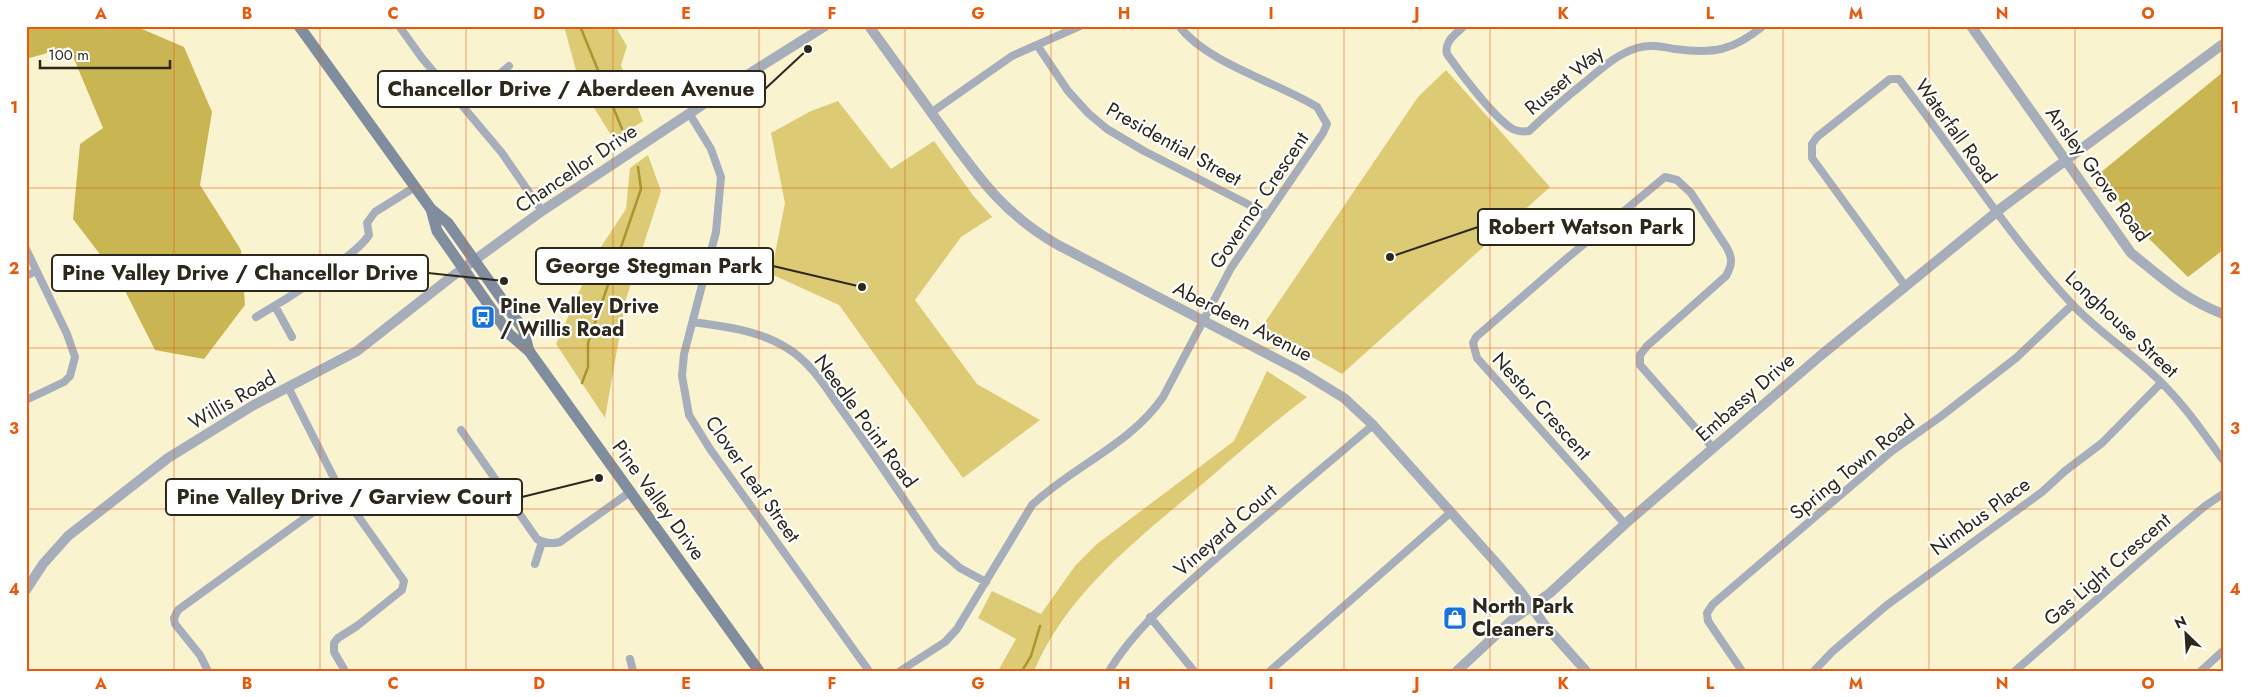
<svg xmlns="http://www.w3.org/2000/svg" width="2249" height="697" font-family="Jost,sans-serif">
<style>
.green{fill:#ddca75}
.forest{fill:#cab553}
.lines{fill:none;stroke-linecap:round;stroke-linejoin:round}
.stream{stroke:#aa9630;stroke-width:2.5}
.minor{stroke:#a5aeba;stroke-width:8}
.tertiary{stroke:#a5aeba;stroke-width:10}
.secondary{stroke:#7f8d9f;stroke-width:11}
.grid{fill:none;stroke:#e8590c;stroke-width:1;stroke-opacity:0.55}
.labels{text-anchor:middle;stroke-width:4.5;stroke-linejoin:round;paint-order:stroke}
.street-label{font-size:20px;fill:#2c291c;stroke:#fff}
.poi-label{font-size:20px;font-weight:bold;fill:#2c291c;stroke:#fff;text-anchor:start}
.leader{fill:none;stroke:#2c291c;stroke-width:2}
.callout-dot{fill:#2c291c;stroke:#fff;stroke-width:2}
.callout{fill:#fff;stroke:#2c291c;stroke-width:2}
.callout-label{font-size:21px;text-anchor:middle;font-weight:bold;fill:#2c291c}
.neatline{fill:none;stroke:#e8590c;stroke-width:2}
.grid-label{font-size:16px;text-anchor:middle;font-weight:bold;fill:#e8590c}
</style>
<rect width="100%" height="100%" fill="#faf3d0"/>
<path class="green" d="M 564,26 L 615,26 L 627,46 L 621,65 L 643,121 L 614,140 L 580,85 Z
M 1446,70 L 1550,187 L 1342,374 L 1261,328 L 1418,97 Z
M 838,101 L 891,169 L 934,141 L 972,194 L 992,217 L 961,237 L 915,300 L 977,384 L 1040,420 L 963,478 L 839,305 L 771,274 L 785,203 L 771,133 L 811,111 Z
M 648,155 L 661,191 L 626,299 L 605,418 L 556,344 L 595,256 L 626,209 L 630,168 Z
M 1267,371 L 1307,397 C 1270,425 1235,456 1199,487 C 1137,540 1067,593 1034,671 L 998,671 L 1016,639 L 978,618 L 992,591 L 1041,614 L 1075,566 L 1097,544 L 1234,441 Z"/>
<path class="forest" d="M 26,26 L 135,26 L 184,47 L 212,112 L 200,185 L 241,250 L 245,305 L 204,359 L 155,350 L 119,279 L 73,219 L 80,144 L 103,128 L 69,47 L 26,59 Z
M 2223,72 L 2223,250 L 2188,277 L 2138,228 L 2100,173 Z"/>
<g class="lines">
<path class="stream" d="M 580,26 L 622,129
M 582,383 L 588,367 L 588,343 L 641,189 L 638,167
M 1022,671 L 1031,656 L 1040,626"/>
<path class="minor" d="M 399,26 L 422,58 L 502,153 L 542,211
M 1464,26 C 1455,35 1444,41 1447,54 C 1461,74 1492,115 1511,128 C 1517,132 1522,132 1529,131 C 1547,114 1565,98 1584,83 C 1601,69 1615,55 1637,48 C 1650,44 1663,47 1675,49 C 1713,54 1733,51 1763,26
M 1037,45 L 1068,91 L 1088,113 L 1107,129 L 1144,151 L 1267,214
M 463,105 L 509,66
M 932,112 L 1012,56 L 1080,26
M 689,113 L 711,149 L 721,177 L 716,232 L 684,354 L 682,376 L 689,415 L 710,449 L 869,671
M 26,249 L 67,334 L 75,357 L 70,376 L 64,382 L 26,400
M 26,276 L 36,271
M 1906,287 L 1812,158 L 1812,144 L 1817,137 L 1890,79 L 1899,79 L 1905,87 C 1960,159 2009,236 2071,303 C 2094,328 2123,347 2148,370 C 2178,396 2200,428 2223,460
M 275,306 L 292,337
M 256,317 C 282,302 355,257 369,235 L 367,223 L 375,212 L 415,187
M 693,322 C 725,327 759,330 787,348 C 812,363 827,390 844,413 C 876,457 906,503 937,548 L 960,568 L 986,582
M 288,387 L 341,492 L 404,581 L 402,590 L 357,626 L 338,638 L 334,643 L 334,652 L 345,671
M 461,430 L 537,539 C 545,544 552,544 560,542 L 630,492
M 1625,524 L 1477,358 L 1473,343 L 1476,337 L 1566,259 L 1665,177 L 1677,180 L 1691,193 L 1727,248 C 1733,259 1732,265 1726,276 L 1647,346 L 1640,355 L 1640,365 L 1713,448
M 535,564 L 542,542
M 1150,617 L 1194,671
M 630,659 L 633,671
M 208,671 L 200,655 L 175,624 L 174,618 L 178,610 L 341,492
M 900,671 L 945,642 L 957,629 L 1032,505 C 1073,466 1130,445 1163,397 L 1231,268 L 1323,133 L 1327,124 L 1317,107 C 1277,82 1208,64 1179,26
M 1109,671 C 1136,627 1175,595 1213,561 C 1266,515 1320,470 1373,425
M 1270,671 L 1450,513
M 1742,671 L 1708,621 L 1707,613 L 1713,604 L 1892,451 L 1940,417 L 2016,358 L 2072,305
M 1814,671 L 1832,652 L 1887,605 L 2042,492 L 2065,471 L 2102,443 L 2161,383
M 2015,671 L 2153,550 L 2205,506 L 2223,494
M 2201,671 L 2223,651"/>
<path class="tertiary" d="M 869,26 C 893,59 917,93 941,126 C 978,176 1002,213 1058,245 L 1300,371 L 1344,398 L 1373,425 L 1498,565 L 1521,592 L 1543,623 L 1586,671
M 1971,26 L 2131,253 C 2161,277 2185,300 2223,314
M 26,590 L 43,564 L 68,536 L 168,458 L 252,406 L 357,351 L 450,278 L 542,211 L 755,70 L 825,26
M 1457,671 L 1512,620 L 1550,593 L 1625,524 L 1820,356 L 2004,206 L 2223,44"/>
<path class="secondary" d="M 299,26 L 431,209 L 448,223 L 523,329 L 529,351
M 431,209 L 437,231 L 509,334 L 529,351 L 759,671"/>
</g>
<path class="grid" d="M 174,26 L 174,671M 320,26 L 320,671M 466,26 L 466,671M 613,26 L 613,671M 759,26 L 759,671M 905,26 L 905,671M 1051,26 L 1051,671M 1198,26 L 1198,671M 1344,26 L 1344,671M 1490,26 L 1490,671M 1636,26 L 1636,671M 1783,26 L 1783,671M 1929,26 L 1929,671M 2075,26 L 2075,671M 26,188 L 2223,188M 26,348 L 2223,348M 26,509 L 2223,509"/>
<defs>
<g id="bus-square" transform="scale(1.25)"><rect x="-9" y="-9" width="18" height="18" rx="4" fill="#1872db" stroke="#fff"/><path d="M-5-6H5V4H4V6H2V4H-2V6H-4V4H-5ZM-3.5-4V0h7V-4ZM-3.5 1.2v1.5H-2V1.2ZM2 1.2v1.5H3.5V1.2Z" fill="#fff"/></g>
<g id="shop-square" transform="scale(1.25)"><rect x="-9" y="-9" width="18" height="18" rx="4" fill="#1872db" stroke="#fff"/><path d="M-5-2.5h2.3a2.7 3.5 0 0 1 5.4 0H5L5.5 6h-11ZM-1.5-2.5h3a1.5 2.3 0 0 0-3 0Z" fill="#fff"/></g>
</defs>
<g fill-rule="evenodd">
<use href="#bus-square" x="483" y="317"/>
<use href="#shop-square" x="1455" y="618"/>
</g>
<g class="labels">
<g class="street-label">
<text transform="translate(1564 80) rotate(-40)" y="7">Russet Way</text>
<text transform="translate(1956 131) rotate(54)" y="7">Waterfall Road</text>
<text transform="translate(1174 144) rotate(29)" y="7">Presidential Street</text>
<text transform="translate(576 168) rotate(-34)" y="7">Chancellor Drive</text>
<text transform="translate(2098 174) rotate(54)" y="7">Ansley Grove Road</text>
<text transform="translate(1259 200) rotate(-56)" y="7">Governor Crescent</text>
<text transform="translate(1243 321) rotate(27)" y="7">Aberdeen Avenue</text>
<text transform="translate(2122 324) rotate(43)" y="7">Longhouse Street</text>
<text transform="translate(1745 397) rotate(-41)" y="7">Embassy Drive</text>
<text transform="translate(232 400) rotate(-30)" y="7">Willis Road</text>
<text transform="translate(1542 406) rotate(48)" y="7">Nestor Crescent</text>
<text transform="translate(866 421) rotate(54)" y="7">Needle Point Road</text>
<text transform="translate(1852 467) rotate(-39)" y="7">Spring Town Road</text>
<text transform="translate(753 479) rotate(55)" y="7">Clover Leaf Street</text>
<text transform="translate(659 500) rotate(54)" y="7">Pine Valley Drive</text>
<text transform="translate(1980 516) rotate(-36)" y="7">Nimbus Place</text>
<text transform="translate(1225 530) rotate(-41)" y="7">Vineyard Court</text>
<text transform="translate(2107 569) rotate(-41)" y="7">Gas Light Crescent</text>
</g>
<g class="poi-label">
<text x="500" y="313">Pine Valley Drive<tspan x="500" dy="23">/ Willis Road</tspan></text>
<text x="1472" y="613">North Park<tspan x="1472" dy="23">Cleaners</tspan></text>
</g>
</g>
<path class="leader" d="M808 49L765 89M1390 257L1478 227M862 287L773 266M504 281L428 273M599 478L522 497"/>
<g class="callout-dot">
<circle cx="808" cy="49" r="5"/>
<circle cx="1390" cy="257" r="5"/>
<circle cx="862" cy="287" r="5"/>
<circle cx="504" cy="281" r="5"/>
<circle cx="599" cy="478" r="5"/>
</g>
<g class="callout">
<rect x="378" y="71" width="387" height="36" rx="5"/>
<rect x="1478" y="209" width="216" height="36" rx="5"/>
<rect x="536" y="248" width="237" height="36" rx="5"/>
<rect x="52" y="255" width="376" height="36" rx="5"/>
<rect x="166" y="479" width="356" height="36" rx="5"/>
</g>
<g class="callout-label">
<text x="571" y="96">Chancellor Drive / Aberdeen Avenue</text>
<text x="1586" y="234">Robert Watson Park</text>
<text x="654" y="273">George Stegman Park</text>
<text x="240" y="280">Pine Valley Drive / Chancellor Drive</text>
<text x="344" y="504">Pine Valley Drive / Garview Court</text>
</g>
<rect width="2249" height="697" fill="none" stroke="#ffffff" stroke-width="55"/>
<g transform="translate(2186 634) rotate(335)" stroke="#ffffff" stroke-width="4" paint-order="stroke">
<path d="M0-4L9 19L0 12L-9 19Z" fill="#2c291c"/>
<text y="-8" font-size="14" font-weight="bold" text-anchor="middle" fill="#2c291c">N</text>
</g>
<path d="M40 60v8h130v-8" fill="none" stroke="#2c291c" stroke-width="2.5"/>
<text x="48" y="60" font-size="15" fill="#2c291c" stroke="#ffffff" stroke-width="4" paint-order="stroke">100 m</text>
<rect x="28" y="28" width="2194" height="642" class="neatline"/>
<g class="grid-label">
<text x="101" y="19">A</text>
<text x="247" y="19">B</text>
<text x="393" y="19">C</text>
<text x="539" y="19">D</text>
<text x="686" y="19">E</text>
<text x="832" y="19">F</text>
<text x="978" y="19">G</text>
<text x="1124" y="19">H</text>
<text x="1271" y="19">I</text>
<text x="1417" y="19">J</text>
<text x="1563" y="19">K</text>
<text x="1710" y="19">L</text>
<text x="1856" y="19">M</text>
<text x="2002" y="19">N</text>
<text x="2148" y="19">O</text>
<text x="14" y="113">1</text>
<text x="2235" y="113">1</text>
<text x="14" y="274">2</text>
<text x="2235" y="274">2</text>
<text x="14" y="434">3</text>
<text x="2235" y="434">3</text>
<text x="14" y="595">4</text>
<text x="2235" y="595">4</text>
<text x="101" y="689">A</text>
<text x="247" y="689">B</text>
<text x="393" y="689">C</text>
<text x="539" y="689">D</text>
<text x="686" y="689">E</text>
<text x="832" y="689">F</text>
<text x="978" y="689">G</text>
<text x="1124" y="689">H</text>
<text x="1271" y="689">I</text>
<text x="1417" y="689">J</text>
<text x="1563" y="689">K</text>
<text x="1710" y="689">L</text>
<text x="1856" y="689">M</text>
<text x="2002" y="689">N</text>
<text x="2148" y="689">O</text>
</g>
</svg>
